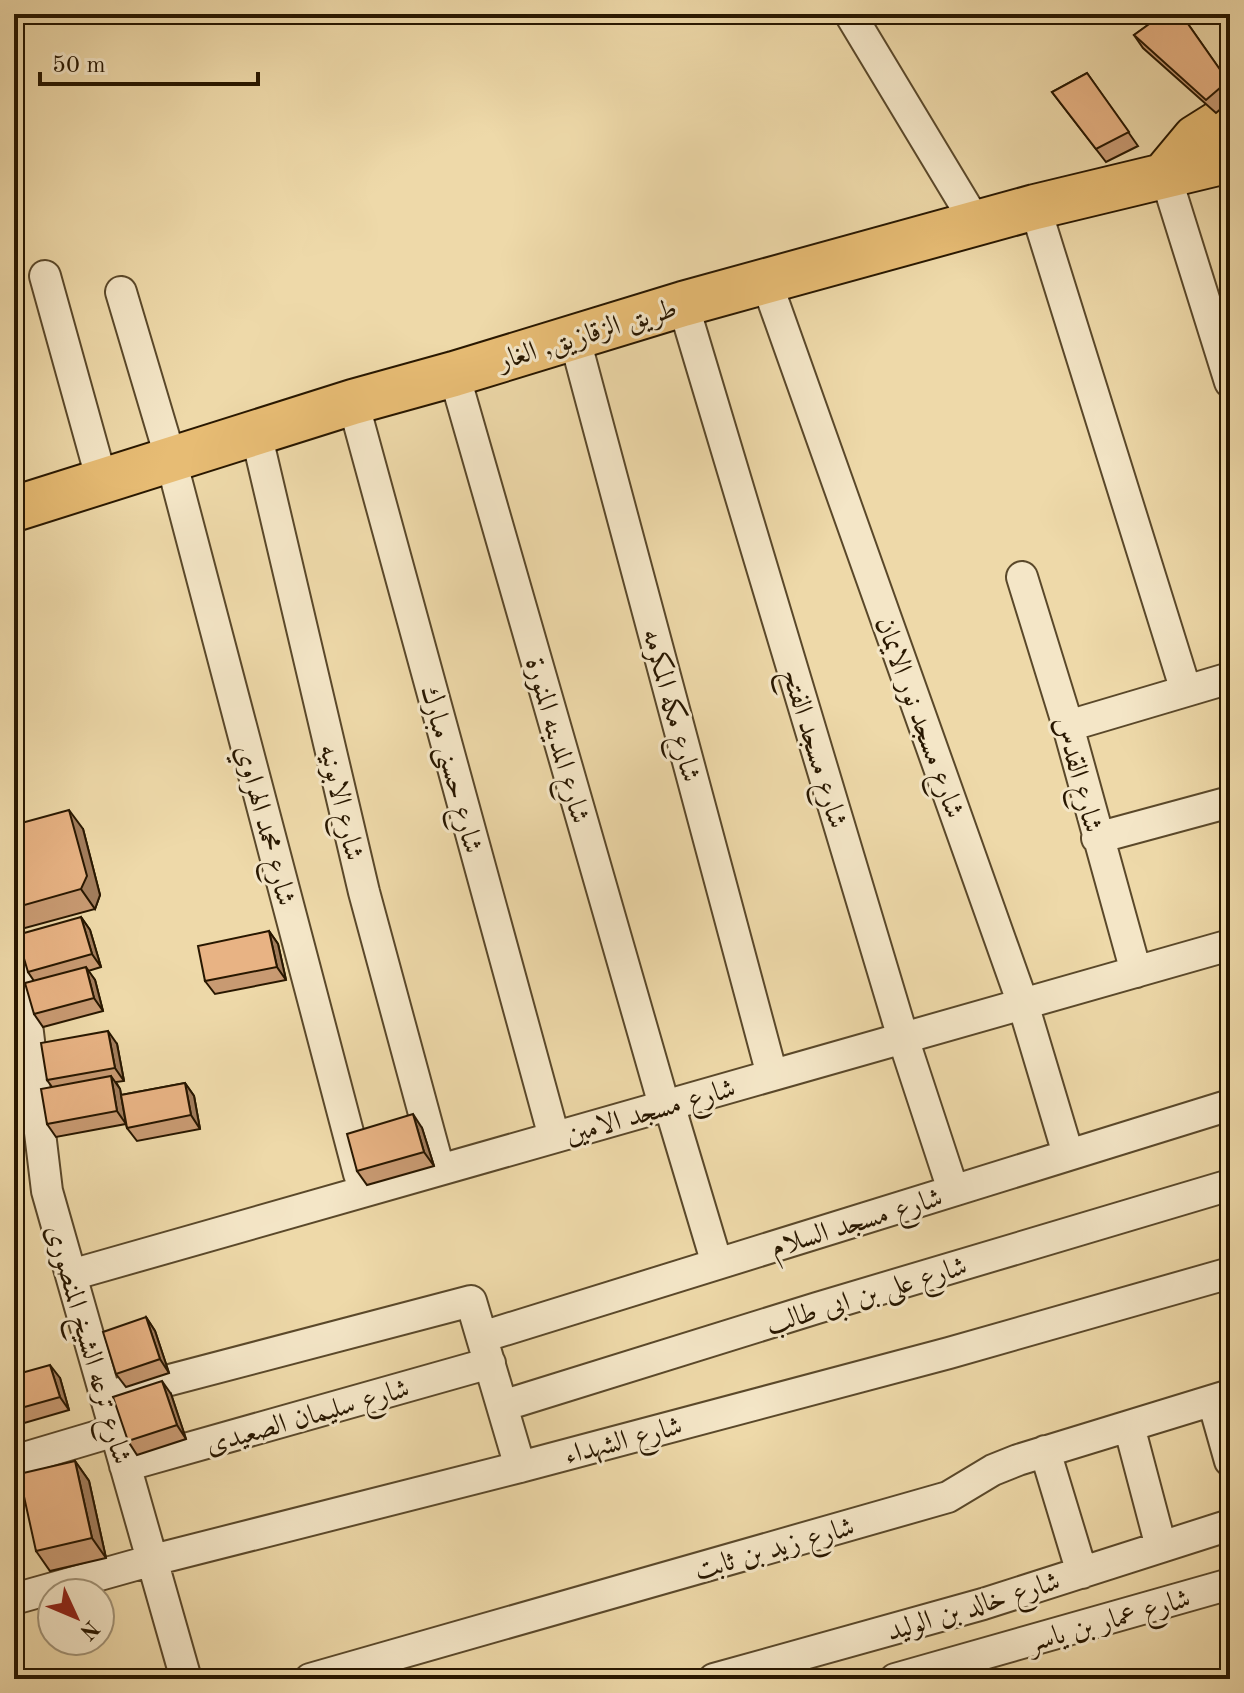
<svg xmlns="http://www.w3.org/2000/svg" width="1244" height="1693" font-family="'Old Standard TT',Amiri,serif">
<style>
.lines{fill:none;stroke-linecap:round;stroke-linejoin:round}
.minor-casing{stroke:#5a482a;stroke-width:34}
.primary-casing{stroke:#281700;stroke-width:48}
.minor{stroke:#f4e6c7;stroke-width:30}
.primary{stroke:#e7bc74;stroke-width:44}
.wall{fill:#c89a72;stroke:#281700;stroke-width:2}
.shaded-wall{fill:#a27d5c;stroke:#281700;stroke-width:2}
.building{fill:#e8b384;stroke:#281700;stroke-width:2}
.labels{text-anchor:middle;stroke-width:6;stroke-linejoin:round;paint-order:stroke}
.street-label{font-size:28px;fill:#281700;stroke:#f4e6c7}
</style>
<rect width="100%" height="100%" fill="#eed9a9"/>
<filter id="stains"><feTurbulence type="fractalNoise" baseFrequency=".0025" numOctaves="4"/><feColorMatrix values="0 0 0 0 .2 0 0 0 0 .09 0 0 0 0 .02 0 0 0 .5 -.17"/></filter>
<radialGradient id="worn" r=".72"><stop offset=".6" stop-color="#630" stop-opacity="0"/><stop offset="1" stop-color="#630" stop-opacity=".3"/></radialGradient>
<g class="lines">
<g class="minor-casing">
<path id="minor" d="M 850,14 L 976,223
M 1165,174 L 1230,382
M 1035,207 L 1186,691
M 45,276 L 102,481
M 766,281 L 1023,1004 L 1068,1154
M 121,292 L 171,460 L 359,1174
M 683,304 L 903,1038 L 953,1190
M 574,336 L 772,1075
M 454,374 L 664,1105
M 353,402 L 554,1137
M 256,433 L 364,892 L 439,1169
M 1022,577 L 1068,726 L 1136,972
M 1068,726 L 1230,678
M 1097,838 L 1230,802
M 14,956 L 26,1016 L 47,1191 L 186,1679
M 669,1104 L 717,1264
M 71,1275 L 1230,945
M 482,1337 L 1230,1105
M 105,1397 L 471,1301 L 520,1467
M 1213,1401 L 1230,1461
M 502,1406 L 817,1308 L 1230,1185
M 1129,1426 L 1161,1547
M 1045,1451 L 1082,1573
M 14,1461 L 115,1431
M 125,1466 L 490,1363
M 14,1599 L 153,1560 L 520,1467 L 949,1353 L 1230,1273
M 310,1679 L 948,1497 L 993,1470 L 1018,1460 L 1230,1395
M 714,1679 L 983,1604 L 1230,1525
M 895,1679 L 1230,1584"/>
</g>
<g class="primary-casing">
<path id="primary" d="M 1165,174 L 1195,138 L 1230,116
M 14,509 L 353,402 L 454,374 L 683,304 L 1035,207 L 1230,160"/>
</g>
<use href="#minor" class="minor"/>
<use href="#primary" class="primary"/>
</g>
<path class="wall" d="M 948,14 L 969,14 L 954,23 Z
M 1139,14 L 1181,14 L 1230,84 L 1230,101 L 1216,113 L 1143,48 L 1134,35 L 1148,25 Z
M 1087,73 L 1138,146 L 1106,162 L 1052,92 Z
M 14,825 L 83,829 L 100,895 L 95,909 L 14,931 Z
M 81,917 L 90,930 L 101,967 L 88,971 L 95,980 L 103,1011 L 43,1027 L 34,1014 L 34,981 L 28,972 Z
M 269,931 L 278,944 L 286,980 L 215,994 L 205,981 Z
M 117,1044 L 124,1081 L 116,1082 L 120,1089 L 121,1095 L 185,1083 L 194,1096 L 200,1129 L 137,1141 L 127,1128 L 126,1124 L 56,1137 L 47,1124 L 52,1087 L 47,1080 Z
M 422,1128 L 434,1166 L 367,1185 L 357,1171 Z
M 146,1317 L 155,1331 L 169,1373 L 126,1387 L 116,1374 Z
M 14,1375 L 60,1378 L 69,1410 L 14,1426 Z
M 171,1394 L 186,1439 L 137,1455 L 128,1441 Z
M 75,1461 L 89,1481 L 106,1558 L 50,1571 L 36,1551 Z"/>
<path class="shaded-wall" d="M 69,810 L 83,829 L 100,895 L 95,909 L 81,889 Z
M 81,917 L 90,930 L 101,967 L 92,954 Z
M 269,931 L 278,944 L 286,980 L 277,967 Z
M 86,967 L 95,980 L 103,1011 L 94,998 Z
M 108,1031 L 117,1044 L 124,1081 L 115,1068 Z
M 111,1076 L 120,1089 L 126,1124 L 117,1111 Z
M 185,1083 L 194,1096 L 200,1129 L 191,1115 Z
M 413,1114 L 422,1128 L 434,1166 L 424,1152 Z
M 146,1317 L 155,1331 L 169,1373 L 160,1359 Z
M 50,1365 L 60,1378 L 69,1410 L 60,1397 Z
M 162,1381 L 171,1394 L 186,1439 L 177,1425 Z
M 75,1461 L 89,1481 L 106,1558 L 92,1538 Z"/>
<path class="building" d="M 1163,14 L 1181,14 L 1228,81 L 1206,100 L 1134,35 Z
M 1087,73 L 1129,132 L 1096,149 L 1052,92 Z
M 69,810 L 87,876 L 81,889 L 14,908 L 14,825 Z
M 81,917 L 92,954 L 28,972 L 17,935 Z
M 269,931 L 277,967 L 205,981 L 198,946 Z
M 86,967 L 94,998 L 34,1014 L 25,983 Z
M 108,1031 L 115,1068 L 47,1080 L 41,1043 Z
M 111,1076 L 117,1111 L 47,1124 L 41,1089 Z
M 185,1083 L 191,1115 L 127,1128 L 121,1095 Z
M 413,1114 L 424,1152 L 357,1171 L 347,1134 Z
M 146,1317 L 160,1359 L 116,1374 L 103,1332 Z
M 50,1365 L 60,1397 L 14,1410 L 14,1375 Z
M 162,1381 L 177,1425 L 128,1441 L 113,1397 Z
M 75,1461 L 92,1538 L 36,1551 L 19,1474 Z"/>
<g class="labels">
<g class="street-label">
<text transform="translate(587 333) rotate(-17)" y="10">طريق الزقازيق, الغار</text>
<text transform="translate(673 705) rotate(75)" y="10">شارع مكه المكرمه</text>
<text transform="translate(921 717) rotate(70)" y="10">شارع مسجد نور الايمان</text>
<text transform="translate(559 740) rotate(74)" y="10">شارع المدينه المنورة</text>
<text transform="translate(816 748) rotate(73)" y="10">شارع مسجد الفتح</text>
<text transform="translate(453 769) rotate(75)" y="10">شارع حسنى مبارك</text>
<text transform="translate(1080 774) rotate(75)" y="10">شارع القدس</text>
<text transform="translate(343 802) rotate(77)" y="10">شارع الابونيه</text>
<text transform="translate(267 825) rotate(75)" y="10">شارع محمد الهراوي</text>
<text transform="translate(650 1110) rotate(-16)" y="10">شارع مسجد الامين</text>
<text transform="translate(856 1221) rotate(-17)" y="10">شارع مسجد السلام</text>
<text transform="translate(866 1294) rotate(-17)" y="10">شارع على بن ابى طالب</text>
<text transform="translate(90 1344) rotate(74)" y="10">شارع ترعه الشيخ المنصورى</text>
<text transform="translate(307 1415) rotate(-16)" y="10">شارع سليمان الصعيدى</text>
<text transform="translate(623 1439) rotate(-15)" y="10">شارع الشهداء</text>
<text transform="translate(774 1547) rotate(-16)" y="10">شارع زيد بن ثابت</text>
<text transform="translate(973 1605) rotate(-17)" y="10">شارع خالد بن الوليد</text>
<text transform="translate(1109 1619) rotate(-16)" y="10">شارع عمار بن ياسر</text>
</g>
</g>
<rect width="1244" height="1693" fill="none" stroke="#eed9a9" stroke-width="48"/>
<rect x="16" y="16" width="1212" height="1661" fill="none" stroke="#281700" stroke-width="4"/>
<rect x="24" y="24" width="1196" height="1645" fill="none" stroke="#281700" stroke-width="2"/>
<g transform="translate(76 1617) rotate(134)"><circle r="38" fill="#f4e6c7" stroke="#a29377" stroke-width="2"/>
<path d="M0-6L14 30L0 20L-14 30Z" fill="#8f2418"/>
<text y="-12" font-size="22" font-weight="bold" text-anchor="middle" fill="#281700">N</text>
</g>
<path d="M40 72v12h218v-12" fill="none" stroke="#281700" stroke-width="4"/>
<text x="52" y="72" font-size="24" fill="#281700" stroke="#f4e6c7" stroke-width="6" paint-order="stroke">50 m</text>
<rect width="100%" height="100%" filter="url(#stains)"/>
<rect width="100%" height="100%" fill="url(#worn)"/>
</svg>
